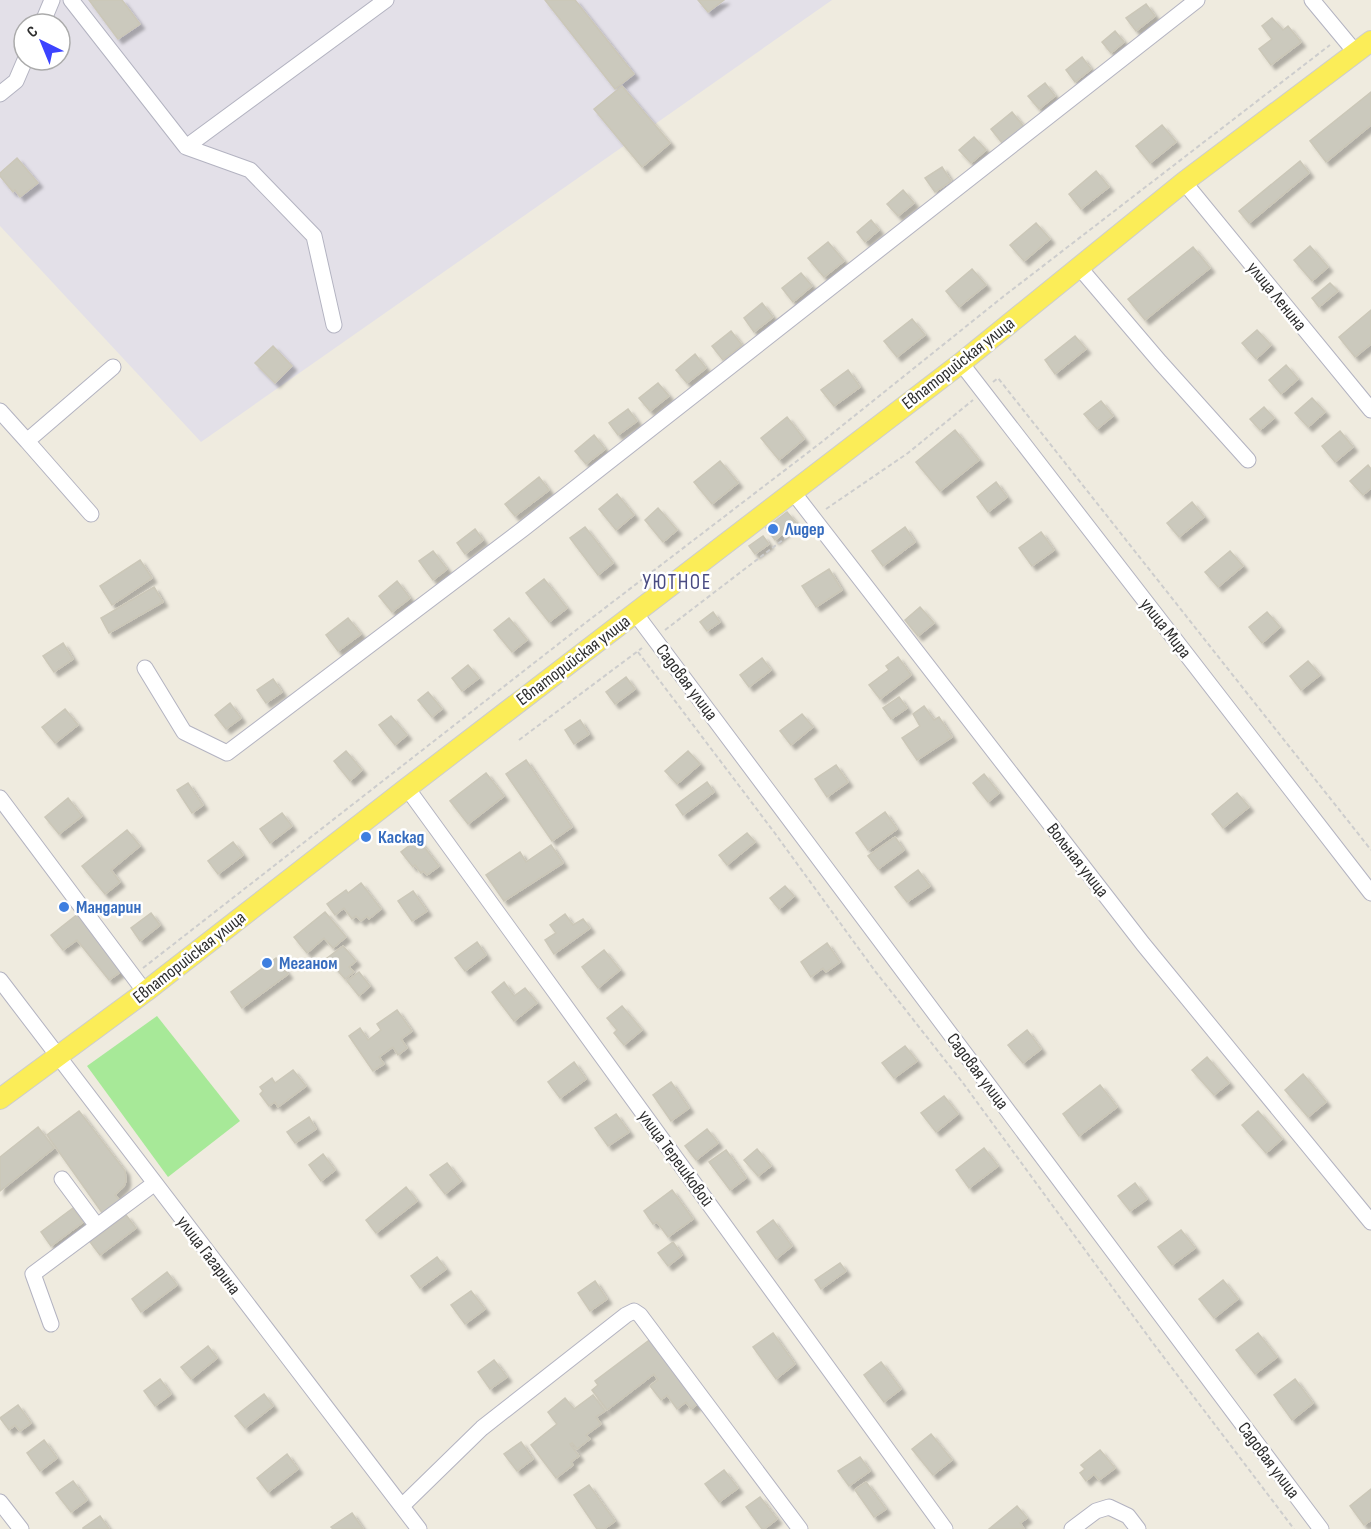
<svg xmlns="http://www.w3.org/2000/svg" width="1371" height="1529" font-family="'Sofia Sans Condensed',sans-serif">
<style>
.industrial{fill:#e3e0e8;fill-rule:evenodd}
.green{fill:#a7e998}
.building{fill:#cbc9bd;stroke:#cbc7b8;stroke-width:1.5;filter:url(#shadow)}
.lines{fill:none;stroke-linecap:round;stroke-linejoin:round}
.minor-casing{stroke:#b3b3c1;stroke-width:17}
.major-casing{stroke:#cdcdcd;stroke-width:22}
.path{stroke:#cdcdcd;stroke-width:2;stroke-dasharray:4.5 3;stroke-linecap:butt}
.minor{stroke:#fff;stroke-width:15}
.major{stroke:#fbed58;stroke-width:20}
.shop-dot{fill:#3f7fe0;stroke:#fff;stroke-width:2}
.labels{text-anchor:middle;stroke-width:5;stroke-linejoin:round;paint-order:stroke}
.street-label{font-size:18px;fill:#2d2d2d;stroke:#fff}
.shop-label{font-size:18px;font-weight:bold;fill:#366cbe;stroke:#fff;text-anchor:start}
.quarter-label{font-size:21px;letter-spacing:1.5px;fill:#494b82;stroke:#fff}
</style>
<defs>
<filter id="shadow"><feDropShadow dx="4.5" dy="4.5" stdDeviation="1.5" flood-color="#0004"/></filter>
</defs>
<rect width="100%" height="100%" fill="#efebdf"/>
<path class="industrial" d="M 0,0 L 832,0 L 201,442 L 0,226 ZM 24,24 L 60,24 L 60,60 L 24,60 Z"/>
<path class="green" d="M 157,1016 L 240,1121 L 168,1177 L 87,1066 Z"/>
<path class="building" d="M 89,0 L 122,0 L 140,24 L 118,39 Z
M 545,0 L 575,0 L 634,74 L 615,89 Z
M 698,0 L 724,0 L 708,12 Z
M 1146,4 L 1155,16 L 1136,31 L 1126,18 Z
M 1272,18 L 1283,30 L 1288,26 L 1301,42 L 1271,65 L 1259,49 L 1272,39 L 1262,26 Z
M 1115,31 L 1124,42 L 1111,53 L 1102,42 Z
M 1082,57 L 1091,69 L 1075,82 L 1066,70 Z
M 1045,83 L 1055,96 L 1039,109 L 1028,96 Z
M 622,86 L 670,143 L 642,167 L 594,109 Z
M 1371,92 L 1371,125 L 1326,162 L 1310,141 Z
M 1012,112 L 1024,127 L 1003,144 L 991,129 Z
M 1162,125 L 1176,142 L 1150,163 L 1136,146 Z
M 974,137 L 986,150 L 971,163 L 959,150 Z
M 17,158 L 38,183 L 20,197 L 15,190 L 13,192 L 0,176 L 0,173 Z
M 1300,161 L 1309,173 L 1249,223 L 1239,211 Z
M 942,167 L 951,181 L 935,192 L 925,178 Z
M 1096,171 L 1109,187 L 1081,209 L 1069,194 Z
M 903,190 L 914,203 L 898,216 L 887,204 Z
M 871,220 L 879,230 L 865,242 L 857,232 Z
M 1036,223 L 1050,239 L 1024,261 L 1010,245 Z
M 828,242 L 844,261 L 824,277 L 808,258 Z
M 1310,246 L 1328,267 L 1312,281 L 1294,260 Z
M 1193,247 L 1210,268 L 1145,320 L 1128,299 Z
M 972,269 L 986,285 L 959,307 L 946,291 Z
M 801,273 L 812,286 L 793,302 L 782,288 Z
M 1330,283 L 1338,291 L 1319,307 L 1312,298 Z
M 762,303 L 773,317 L 754,332 L 744,318 Z
M 1371,310 L 1371,344 L 1355,357 L 1339,337 Z
M 912,319 L 925,335 L 897,357 L 884,341 Z
M 1257,330 L 1271,345 L 1256,359 L 1242,343 Z
M 731,331 L 742,345 L 723,360 L 712,346 Z
M 1075,336 L 1086,349 L 1055,374 L 1045,360 Z
M 273,346 L 292,366 L 275,383 L 255,363 Z
M 695,354 L 706,368 L 687,383 L 676,370 Z
M 1286,365 L 1298,379 L 1281,394 L 1269,380 Z
M 848,370 L 860,387 L 834,406 L 821,390 Z
M 658,383 L 669,396 L 650,411 L 639,398 Z
M 1312,398 L 1325,412 L 1308,427 L 1295,413 Z
M 1101,401 L 1113,416 L 1097,429 L 1084,414 Z
M 1264,407 L 1274,418 L 1260,430 L 1250,419 Z
M 628,409 L 637,421 L 618,435 L 609,423 Z
M 787,417 L 804,439 L 779,460 L 761,438 Z
M 955,430 L 979,460 L 940,491 L 916,462 Z
M 1340,431 L 1353,447 L 1335,462 L 1322,446 Z
M 594,435 L 605,449 L 586,464 L 575,451 Z
M 720,461 L 738,483 L 712,504 L 694,482 Z
M 1368,465 L 1371,469 L 1371,488 L 1363,495 L 1350,481 Z
M 539,477 L 549,490 L 515,516 L 505,504 Z
M 996,482 L 1007,497 L 988,512 L 977,497 Z
M 617,494 L 634,515 L 616,530 L 599,509 Z
M 1192,502 L 1204,517 L 1179,537 L 1167,523 Z
M 658,508 L 677,530 L 663,542 L 645,520 Z
M 787,512 L 796,523 L 775,540 L 766,528 Z
M 585,527 L 613,563 L 598,575 L 570,538 Z
M 905,527 L 915,542 L 883,566 L 872,551 Z
M 475,529 L 483,540 L 465,554 L 457,543 Z
M 1041,532 L 1054,550 L 1032,566 L 1019,548 Z
M 763,536 L 769,544 L 755,554 L 749,546 Z
M 433,551 L 447,569 L 433,580 L 419,561 Z
M 1230,551 L 1243,566 L 1218,587 L 1205,572 Z
M 140,560 L 152,578 L 112,605 L 100,586 Z
M 829,569 L 842,590 L 816,607 L 802,586 Z
M 544,579 L 567,608 L 549,622 L 526,593 Z
M 397,581 L 410,598 L 392,612 L 379,596 Z
M 154,587 L 163,602 L 109,633 L 101,618 Z
M 920,607 L 934,623 L 918,636 L 905,620 Z
M 713,612 L 720,622 L 707,631 L 700,622 Z
M 1267,612 L 1280,627 L 1262,643 L 1249,627 Z
M 348,618 L 361,634 L 338,651 L 326,635 Z
M 509,618 L 527,640 L 512,652 L 494,630 Z
M 63,643 L 73,659 L 54,672 L 43,656 Z
M 898,657 L 911,675 L 880,699 L 869,685 L 889,670 L 886,666 Z
M 762,658 L 771,670 L 749,687 L 740,675 Z
M 1308,661 L 1320,675 L 1301,690 L 1290,676 Z
M 468,665 L 479,678 L 462,691 L 452,678 Z
M 626,677 L 635,689 L 615,704 L 606,692 Z
M 273,679 L 282,692 L 266,703 L 257,690 Z
M 428,692 L 442,709 L 432,717 L 418,700 Z
M 899,697 L 907,708 L 891,719 L 883,708 Z
M 230,703 L 241,718 L 226,729 L 215,715 Z
M 924,706 L 934,720 L 939,717 L 952,737 L 917,760 L 902,738 L 920,726 L 913,714 Z
M 65,709 L 78,725 L 55,743 L 42,727 Z
M 802,714 L 813,727 L 791,745 L 780,731 Z
M 391,716 L 407,735 L 395,745 L 379,725 Z
M 580,720 L 589,734 L 574,744 L 565,730 Z
M 346,751 L 362,770 L 350,781 L 334,761 Z
M 688,751 L 700,764 L 677,784 L 665,771 Z
M 526,760 L 572,827 L 552,841 L 506,774 Z
M 836,765 L 848,782 L 827,797 L 815,779 Z
M 486,773 L 504,796 L 468,824 L 450,801 Z
M 984,774 L 999,793 L 988,802 L 973,783 Z
M 707,782 L 714,792 L 683,815 L 676,805 Z
M 188,783 L 203,805 L 192,813 L 177,790 Z
M 1237,793 L 1249,807 L 1223,828 L 1212,814 Z
M 68,798 L 82,816 L 59,834 L 45,817 Z
M 885,812 L 897,829 L 868,850 L 856,833 Z
M 282,813 L 292,826 L 270,843 L 260,829 Z
M 127,830 L 140,846 L 111,870 L 120,882 L 105,894 L 82,866 Z
M 747,833 L 755,842 L 727,865 L 719,855 Z
M 895,837 L 904,850 L 878,869 L 868,856 Z
M 418,839 L 439,866 L 427,875 L 423,871 L 421,873 L 415,865 L 413,867 L 401,852 Z
M 233,842 L 243,855 L 218,874 L 208,861 Z
M 551,845 L 563,863 L 504,901 L 486,875 L 520,852 L 526,862 Z
M 918,870 L 930,886 L 907,902 L 895,887 Z
M 361,883 L 381,909 L 369,919 L 367,916 L 361,921 L 356,916 L 352,919 L 344,908 L 335,915 L 327,904 L 346,890 L 348,893 Z
M 785,886 L 794,896 L 779,909 L 770,898 Z
M 413,891 L 427,911 L 412,921 L 398,901 Z
M 325,912 L 346,937 L 333,948 L 324,938 L 307,953 L 294,937 Z
M 79,913 L 123,970 L 109,980 L 77,940 L 63,950 L 51,935 Z
M 151,913 L 160,925 L 140,941 L 131,928 Z
M 565,914 L 573,925 L 583,919 L 590,928 L 554,954 L 545,940 L 556,933 L 550,925 Z
M 477,942 L 486,955 L 465,971 L 455,958 Z
M 827,943 L 840,962 L 826,972 L 823,968 L 811,977 L 801,962 Z
M 343,946 L 356,961 L 349,967 L 354,972 L 345,979 L 327,958 Z
M 604,950 L 620,970 L 598,988 L 582,967 Z
M 276,958 L 288,974 L 242,1008 L 231,992 Z
M 359,972 L 370,986 L 359,996 L 347,981 Z
M 504,982 L 514,996 L 525,988 L 537,1003 L 514,1021 L 492,992 Z
M 622,1006 L 642,1030 L 624,1045 L 614,1033 L 617,1030 L 607,1018 Z
M 397,1010 L 412,1031 L 401,1039 L 407,1048 L 398,1055 L 393,1047 L 379,1057 L 384,1064 L 373,1071 L 349,1036 L 360,1028 L 368,1040 L 381,1030 L 377,1024 Z
M 1027,1030 L 1041,1049 L 1023,1063 L 1008,1045 Z
M 905,1046 L 917,1061 L 894,1078 L 882,1063 Z
M 1207,1057 L 1229,1083 L 1214,1095 L 1192,1070 Z
M 574,1062 L 586,1079 L 560,1098 L 548,1082 Z
M 293,1070 L 306,1086 L 278,1107 L 275,1102 L 269,1106 L 260,1094 L 263,1091 L 260,1087 L 272,1078 L 275,1083 Z
M 1303,1074 L 1326,1102 L 1308,1117 L 1285,1090 Z
M 671,1082 L 689,1108 L 671,1121 L 653,1095 Z
M 1100,1085 L 1117,1107 L 1079,1136 L 1063,1114 Z
M 944,1096 L 958,1114 L 936,1132 L 921,1113 Z
M 79,1111 L 125,1171 L 126,1181 L 124,1186 L 115,1195 L 120,1201 L 103,1214 L 47,1135 Z
M 1258,1111 L 1282,1139 L 1266,1153 L 1242,1125 Z
M 616,1114 L 629,1132 L 608,1146 L 595,1128 Z
M 309,1117 L 316,1129 L 295,1143 L 287,1132 Z
M 38,1127 L 54,1148 L 0,1191 L 0,1157 Z
M 707,1129 L 718,1143 L 696,1160 L 685,1146 Z
M 984,1148 L 998,1166 L 969,1188 L 956,1170 Z
M 757,1149 L 771,1166 L 758,1176 L 744,1160 Z
M 726,1150 L 746,1178 L 730,1190 L 709,1162 Z
M 323,1154 L 335,1170 L 321,1181 L 309,1165 Z
M 447,1163 L 461,1181 L 445,1194 L 430,1175 Z
M 1135,1183 L 1147,1199 L 1130,1211 L 1118,1196 Z
M 406,1187 L 417,1201 L 376,1233 L 366,1220 Z
M 672,1190 L 693,1219 L 668,1237 L 657,1222 L 653,1224 L 644,1211 Z
M 73,1208 L 83,1222 L 51,1246 L 41,1232 Z
M 126,1215 L 136,1228 L 100,1255 L 90,1242 Z
M 773,1220 L 792,1246 L 776,1259 L 757,1232 Z
M 1181,1230 L 1195,1248 L 1172,1265 L 1158,1247 Z
M 673,1242 L 682,1255 L 668,1266 L 658,1253 Z
M 437,1257 L 446,1269 L 420,1288 L 411,1276 Z
M 840,1263 L 846,1271 L 821,1289 L 815,1280 Z
M 167,1272 L 177,1285 L 141,1312 L 132,1299 Z
M 1223,1280 L 1238,1299 L 1214,1318 L 1199,1299 Z
M 595,1281 L 607,1299 L 590,1311 L 578,1293 Z
M 471,1291 L 485,1309 L 465,1324 L 451,1305 Z
M 773,1333 L 795,1364 L 776,1379 L 753,1347 Z
M 1258,1333 L 1277,1357 L 1255,1374 L 1236,1350 Z
M 652,1338 L 700,1402 L 691,1409 L 686,1402 L 677,1409 L 667,1395 L 661,1400 L 650,1386 L 658,1380 L 654,1374 L 607,1410 L 592,1390 L 598,1385 L 595,1381 Z
M 208,1346 L 217,1358 L 191,1379 L 181,1367 Z
M 494,1360 L 507,1377 L 490,1389 L 478,1372 Z
M 881,1362 L 901,1389 L 884,1402 L 864,1375 Z
M 160,1379 L 171,1394 L 155,1406 L 144,1391 Z
M 1295,1379 L 1313,1403 L 1292,1420 L 1274,1395 Z
M 264,1394 L 273,1406 L 245,1428 L 235,1416 Z
M 593,1395 L 605,1411 L 596,1417 L 601,1424 L 586,1435 L 590,1439 L 577,1449 L 572,1443 L 570,1444 L 579,1456 L 571,1462 L 573,1465 L 556,1478 L 531,1445 L 557,1424 L 548,1412 L 565,1398 L 574,1409 Z
M 18,1405 L 31,1423 L 20,1431 L 15,1425 L 9,1430 L 0,1418 Z
M 931,1434 L 952,1460 L 933,1475 L 912,1449 Z
M 44,1440 L 57,1458 L 40,1471 L 27,1453 Z
M 521,1442 L 533,1459 L 517,1471 L 504,1454 Z
M 1100,1450 L 1115,1468 L 1099,1480 L 1094,1474 L 1086,1481 L 1080,1473 L 1085,1469 L 1081,1465 Z
M 287,1454 L 298,1469 L 268,1492 L 257,1478 Z
M 860,1457 L 870,1471 L 849,1486 L 838,1471 Z
M 724,1470 L 738,1488 L 719,1502 L 705,1484 Z
M 73,1481 L 87,1500 L 71,1512 L 56,1493 Z
M 866,1482 L 886,1509 L 874,1517 L 855,1490 Z
M 589,1485 L 615,1521 L 604,1529 L 597,1529 L 574,1495 Z
M 1371,1489 L 1371,1520 L 1364,1525 L 1350,1506 Z
M 760,1497 L 777,1519 L 764,1529 L 762,1529 L 746,1507 Z
M 1017,1506 L 1027,1518 L 1020,1523 L 1024,1529 L 989,1529 Z
M 352,1513 L 363,1529 L 333,1529 L 331,1527 Z
M 100,1516 L 109,1529 L 83,1529 L 83,1528 Z"/>
<g class="lines">
<g class="minor-casing">
<path id="minor" d="M 71,0 L 186,147 L 386,0
M 1312,0 L 1356,53
M 42,24 L 52,0
M 0,94 L 16,81 L 25,60
M 186,147 L 250,170 L 314,236 L 334,325
M 1184,182 L 1371,410
M 1079,267 L 1160,362 L 1248,460
M 961,363 L 1371,893
M 0,411 L 27,441 L 113,367
M 27,441 L 91,514
M 793,492 L 1143,944 L 1371,1222
M 635,613 L 1321,1529
M 145,668 L 184,732 L 227,753 L 523,529 L 1197,0
M 407,788 L 945,1529
M 0,798 L 145,992
M 0,980 L 419,1529
M 62,1179 L 97,1226
M 51,1324 L 33,1274 L 155,1183
M 0,1502 L 21,1529
M 402,1506 L 482,1428 L 626,1315 L 634,1311 L 640,1315 L 800,1529
M 1072,1529 L 1096,1511 L 1109,1507 L 1128,1516 L 1138,1529"/>
</g>
<g class="major-casing">
<path id="major" d="M 0,1099 L 145,992 L 407,788 L 961,363 L 1184,182 L 1371,41"/>
</g>
<path class="path" d="M 993,382 L 998,378 L 1371,850
M 826,509 L 908,453 L 973,400
M 665,630 L 801,526
M 638,652 L 774,832 L 875,971 L 963,1083 L 1153,1343 L 1294,1529
M 519,740 L 642,648
M 143,968 L 584,624 L 823,441 L 1004,296 L 1330,45"/>
<use href="#minor" class="minor"/>
<use href="#major" class="major"/>
</g>
<g class="shop-dot">
<circle cx="773" cy="529" r="6"/>
<circle cx="366" cy="837" r="6"/>
<circle cx="64" cy="907" r="6"/>
<circle cx="267" cy="963" r="6"/>
</g>
<g class="labels">
<g class="street-label">
<text transform="translate(1277 296) rotate(51)" y="6">улица Ленина</text>
<text transform="translate(958 363) rotate(-38)" y="6">Евпаторийская улица</text>
<text transform="translate(1166 628) rotate(52)" y="6">улица Мира</text>
<text transform="translate(573 660) rotate(-37)" y="6">Евпаторийская улица</text>
<text transform="translate(687 682) rotate(53)" y="6">Садовая улица</text>
<text transform="translate(1078 860) rotate(52)" y="6">Вольная улица</text>
<text transform="translate(189 957) rotate(-38)" y="6">Евпаторийская улица</text>
<text transform="translate(978 1071) rotate(53)" y="6">Садовая улица</text>
<text transform="translate(676 1158) rotate(54)" y="6">улица Терешковой</text>
<text transform="translate(209 1255) rotate(53)" y="6">улица Гагарина</text>
<text transform="translate(1269 1460) rotate(53)" y="6">Садовая улица</text>
</g>
<g class="shop-label">
<text x="785" y="535">Лидер</text>
<text x="378" y="843">Каскад</text>
<text x="76" y="913">Мандарин</text>
<text x="279" y="969">Меганом</text>
</g>
<g class="quarter-label">
<text x="677" y="589">УЮТНОЕ</text>
</g>
</g>
<g transform="translate(42 42) rotate(317)"><circle r="28" fill="#ffffff" stroke="#ababab" stroke-width="1.5"/>
<path d="M0-4.5L10 22L0 15L-10 22Z" fill="#3c43ff"/>
<text y="-9" font-size="16" font-weight="bold" text-anchor="middle" fill="#2d2d2d">С</text>
</g>
</svg>
